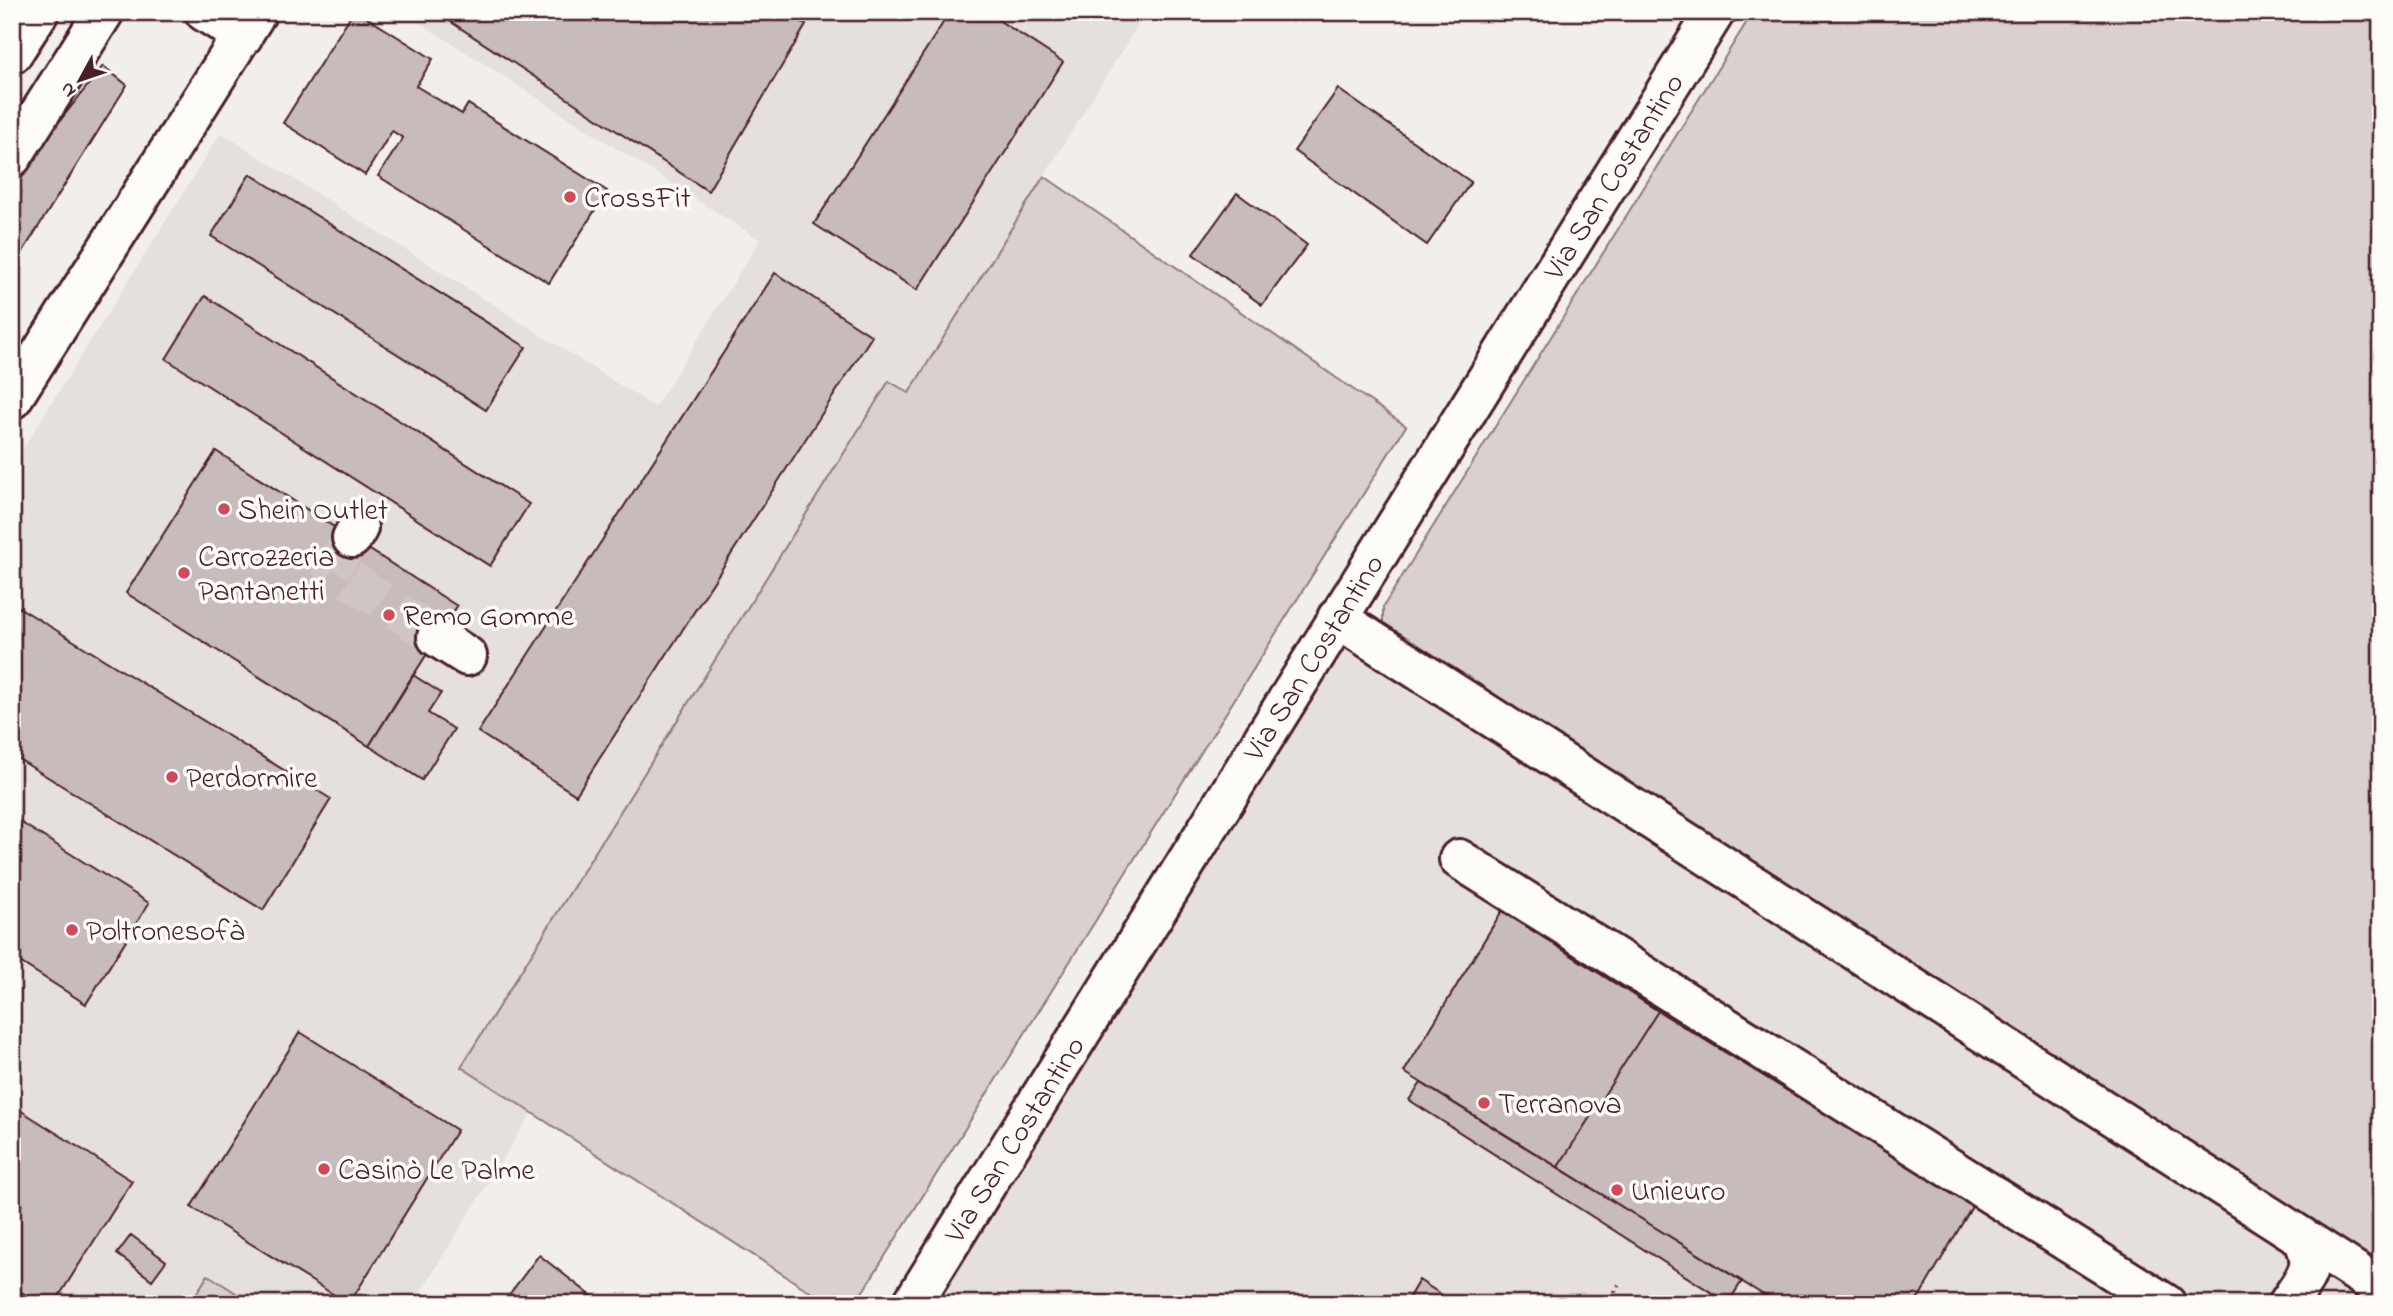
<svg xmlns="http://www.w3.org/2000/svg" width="2393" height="1316" font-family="'Indie Flower',sans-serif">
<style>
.built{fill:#e5dfdd}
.green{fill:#d9d0cf;stroke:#92787d;stroke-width:2}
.building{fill:#c8bbbb;stroke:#4a1f2b;stroke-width:2}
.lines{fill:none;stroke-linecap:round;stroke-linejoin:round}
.minor-tunnel{stroke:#d0c5c5;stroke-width:38;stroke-dasharray:38 19;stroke-linecap:butt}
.minor-casing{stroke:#4a1f2b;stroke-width:44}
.major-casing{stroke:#4a1f2b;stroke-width:44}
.path{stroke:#4a1f2b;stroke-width:4.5;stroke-dasharray:2 5;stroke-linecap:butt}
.minor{stroke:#fdfcf7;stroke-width:38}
.major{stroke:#fdfcf7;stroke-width:38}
.poi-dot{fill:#d1495b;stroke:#fdfcf7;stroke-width:2.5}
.labels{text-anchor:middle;stroke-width:7;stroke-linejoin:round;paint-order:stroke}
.street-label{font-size:30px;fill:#4a1f2b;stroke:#fdfcf7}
.poi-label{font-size:30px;fill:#4a1f2b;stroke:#fdfcf7;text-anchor:start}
</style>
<rect width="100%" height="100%" fill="#f2efeb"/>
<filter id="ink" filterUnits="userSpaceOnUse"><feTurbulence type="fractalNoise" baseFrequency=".0143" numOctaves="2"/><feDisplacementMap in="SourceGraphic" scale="14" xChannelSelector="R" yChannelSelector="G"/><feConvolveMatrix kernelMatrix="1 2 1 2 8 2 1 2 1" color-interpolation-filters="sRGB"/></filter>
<g filter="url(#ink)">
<path class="built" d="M 403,12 L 1146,12 L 909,393 L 889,382 L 461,1066 L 532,1112 L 413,1304 L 253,1304 L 208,1275 L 190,1304 L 171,1304 L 166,1300 L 163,1304 L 12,1304 L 12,466 L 221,133 L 655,407 L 760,240 Z
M 1347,601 L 2381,1265 L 2381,1304 L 912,1304 Z"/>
<path class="green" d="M 1753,12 L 2381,12 L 2381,1265 L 1383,624 L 1383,607 Z
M 1044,176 L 1406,426 L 855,1304 L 829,1304 L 461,1067 L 889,381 L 909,393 Z
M 208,1275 L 253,1304 L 190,1304 Z"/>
<path class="building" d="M 353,12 L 358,12 L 433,59 L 416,86 L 462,114 L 468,104 L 607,191 L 549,283 L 378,176 L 403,138 L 392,131 L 365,175 L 283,123 Z
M 436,12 L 786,12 L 806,25 L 708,191 Z
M 950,12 L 986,12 L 1063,62 L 917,290 L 814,224 Z
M 103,66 L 127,85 L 12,269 L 12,194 L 48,136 Z
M 1338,89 L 1471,182 L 1427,245 L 1294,151 Z
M 250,174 L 526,347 L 486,410 L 211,236 Z
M 1237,193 L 1307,245 L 1262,305 L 1193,254 Z
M 775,273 L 872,336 L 576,795 L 478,732 Z
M 205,296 L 529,504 L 490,566 L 166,359 Z
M 216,451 L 457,606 L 369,746 L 126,593 Z
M 12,603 L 331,799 L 263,910 L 12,755 Z
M 413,675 L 441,693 L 428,713 L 454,729 L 422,780 L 369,746 Z
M 12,817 L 149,903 L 86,1004 L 12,957 Z
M 1502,911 L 1658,1011 L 1558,1167 L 1404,1072 Z
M 1658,1011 L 1973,1205 L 1915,1304 L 1778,1304 L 1558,1167 Z
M 300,1032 L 457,1130 L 349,1304 L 191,1207 Z
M 1421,1083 L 1742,1281 L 1728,1303 L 1409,1100 Z
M 12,1105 L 132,1181 L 54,1304 L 40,1304 L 12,1286 Z
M 131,1235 L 166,1261 L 152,1280 L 117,1254 Z
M 539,1255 L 602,1304 L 502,1304 Z
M 1419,1280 L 1456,1304 L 1405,1304 Z"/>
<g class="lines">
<path class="minor-tunnel" d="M 352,538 L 332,568 L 437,637"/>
<g class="minor-casing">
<path id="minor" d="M 205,12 L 243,36
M 12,157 L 104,12
M 12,399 L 257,12
M 352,538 L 358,528
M 1337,618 L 2381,1288
M 437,637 L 467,656
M 1459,859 L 2166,1304
M 912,1304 L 1715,12
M 2288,1304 C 2305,1277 2318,1268 2302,1237"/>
</g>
<g class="major-casing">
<path id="major" d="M 12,54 L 39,12"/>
</g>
<path class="path" d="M 1607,1304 L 1619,1285"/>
<use href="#minor" class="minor"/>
<use href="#major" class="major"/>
</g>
</g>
<g class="poi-dot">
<circle cx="570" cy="197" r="7"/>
<circle cx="224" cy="509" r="7"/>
<circle cx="184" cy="573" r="7"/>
<circle cx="389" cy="615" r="7"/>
<circle cx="172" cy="777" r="7"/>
<circle cx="72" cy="930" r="7"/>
<circle cx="1484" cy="1103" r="7"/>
<circle cx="324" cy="1169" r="7"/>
<circle cx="1617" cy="1190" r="7"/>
</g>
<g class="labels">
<g class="street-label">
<text transform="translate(1613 176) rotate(-58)" y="10">Via San Costantino</text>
<text transform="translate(1313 657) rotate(-58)" y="10">Via San Costantino</text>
<text transform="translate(1014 1139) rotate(-58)" y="10">Via San Costantino</text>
</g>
<g class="poi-label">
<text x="584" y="207">CrossFit</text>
<text x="238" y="519">Shein Outlet</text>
<text x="198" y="566">Carrozzeria<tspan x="198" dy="34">Pantanetti</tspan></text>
<text x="403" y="625">Remo Gomme</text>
<text x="186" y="787">Perdormire</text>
<text x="86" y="940">Poltronesofà</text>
<text x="1498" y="1113">Terranova</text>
<text x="338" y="1179">Casinò Le Palme</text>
<text x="1631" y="1200">Unieuro</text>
</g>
</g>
<rect width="2393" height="1316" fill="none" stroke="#fdfcf7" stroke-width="42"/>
<rect x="21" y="21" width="2351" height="1274" fill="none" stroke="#4a1f2b" stroke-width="2.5" filter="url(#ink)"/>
<g transform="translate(80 80) rotate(230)" stroke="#fdfcf7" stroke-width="5" paint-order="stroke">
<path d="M0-5L12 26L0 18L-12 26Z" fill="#4a1f2b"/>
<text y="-10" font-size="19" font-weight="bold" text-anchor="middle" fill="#4a1f2b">N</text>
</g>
</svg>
